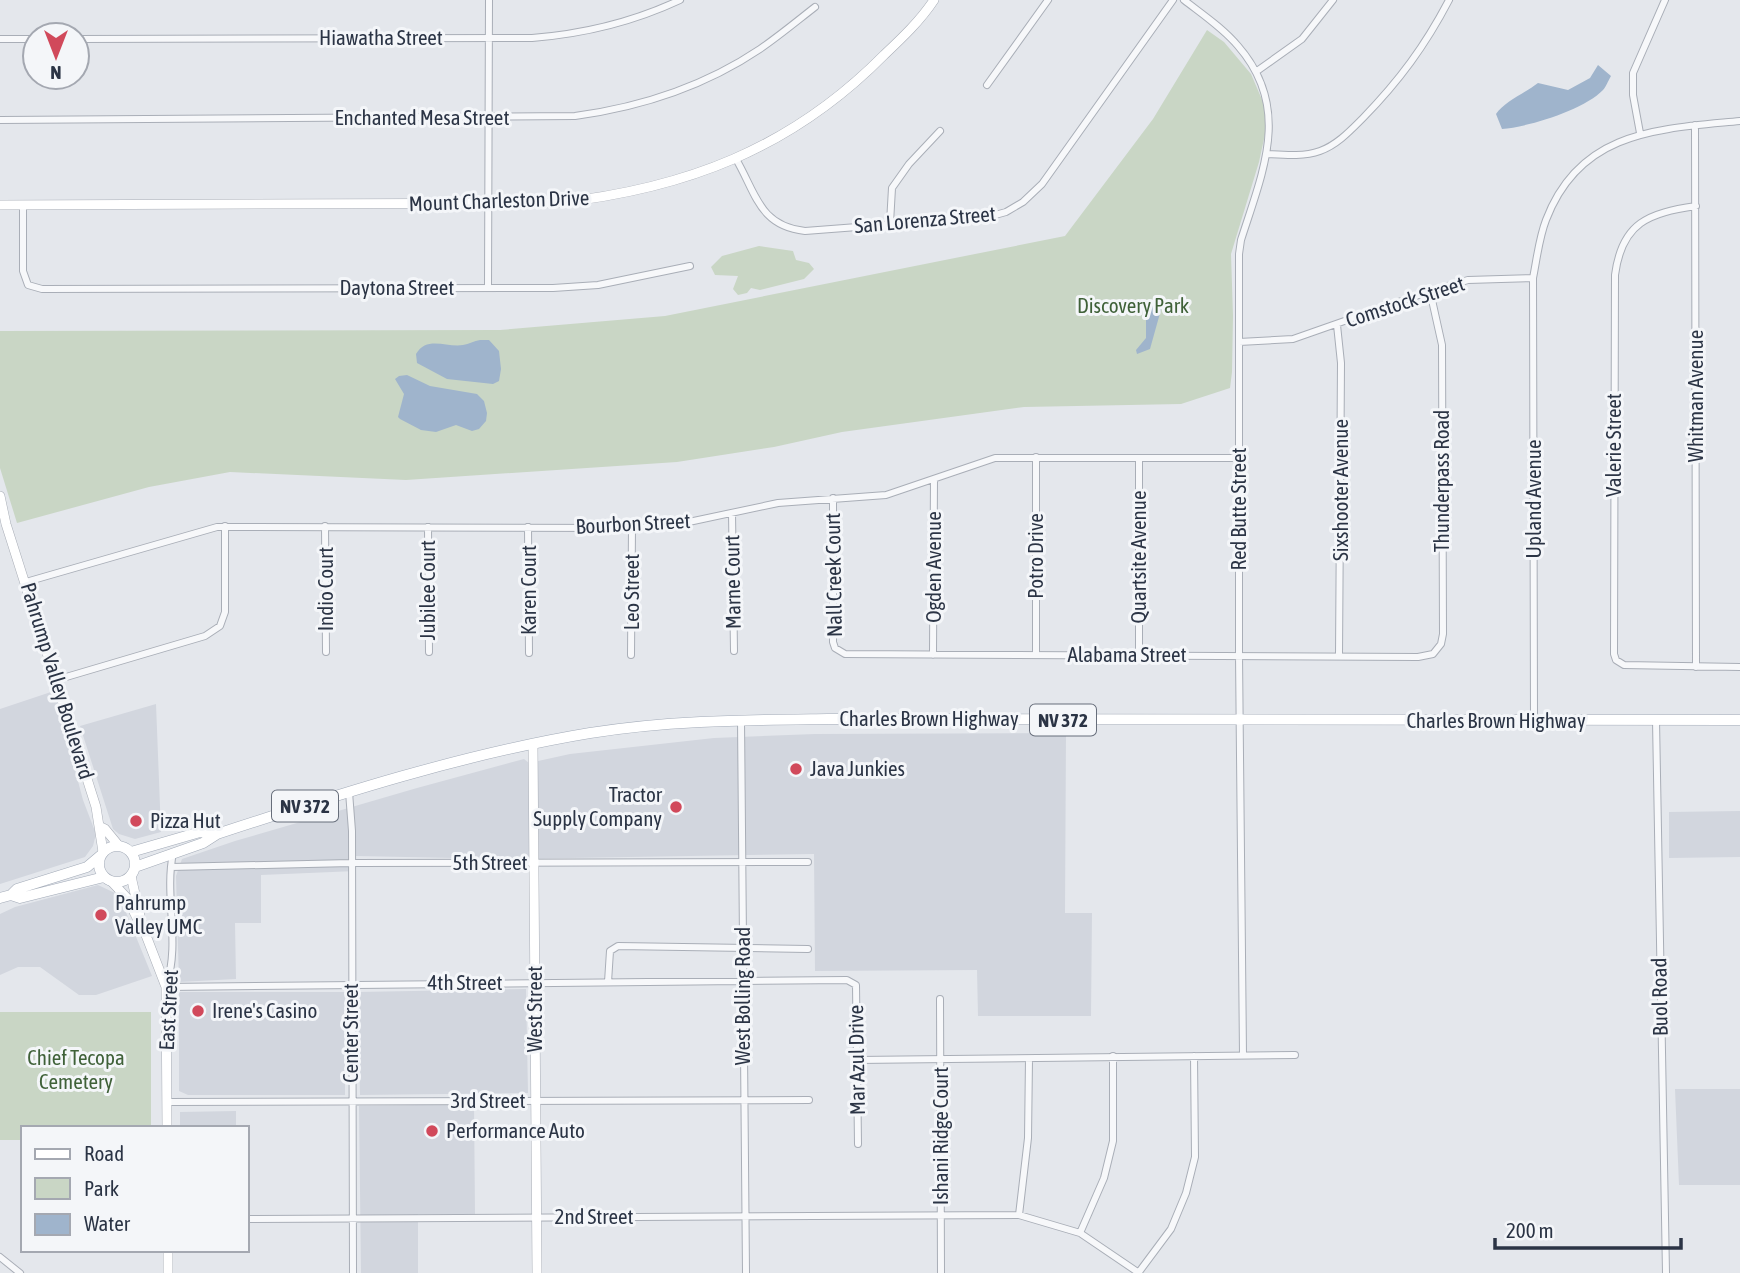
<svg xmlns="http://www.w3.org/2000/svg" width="1740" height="1273" font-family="'Asap Condensed',sans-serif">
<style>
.built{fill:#d2d6de}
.green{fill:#c9d6c5}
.water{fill:#9fb4cc}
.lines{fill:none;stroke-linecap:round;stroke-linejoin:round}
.street-casing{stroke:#a9aeb7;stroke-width:8}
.secondary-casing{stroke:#a9aeb7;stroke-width:10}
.primary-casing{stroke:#a3abb8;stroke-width:11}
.street{stroke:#f7f8fa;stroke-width:6}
.secondary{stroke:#fff;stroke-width:9}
.primary{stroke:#fff;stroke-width:10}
.poi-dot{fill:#d1495b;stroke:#f4f6f9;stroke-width:2.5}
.labels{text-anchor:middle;stroke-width:6;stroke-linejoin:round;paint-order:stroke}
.shield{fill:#f4f6f9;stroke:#676e7b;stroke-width:2}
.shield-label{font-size:19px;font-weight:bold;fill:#2b3445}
.street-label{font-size:21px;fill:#2b3445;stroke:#f4f6f9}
.park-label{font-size:21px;fill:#3f6138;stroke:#f4f6f9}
.poi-label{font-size:21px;fill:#2b3445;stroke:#f4f6f9;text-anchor:start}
</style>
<rect width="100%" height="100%" fill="#e4e7ec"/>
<path class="built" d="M 54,691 L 83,800 L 96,834 L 93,846 L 85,857 L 0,884 L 0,709 Z
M 156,704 L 161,832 L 135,839 L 119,834 L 113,829 L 80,726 Z
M 1066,733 L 1065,913 L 1092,913 L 1091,1016 L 978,1016 L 977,970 L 815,971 L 814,854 L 504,859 L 356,856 L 356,871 L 261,875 L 261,923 L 235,923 L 236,979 L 179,982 L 176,876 L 182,859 L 235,841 L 417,788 L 524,759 L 529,763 L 570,754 L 714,738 L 815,734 Z
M 1740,811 L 1740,857 L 1669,858 L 1669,812 Z
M 98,885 L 115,893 L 121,900 L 152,976 L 96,995 L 79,995 L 40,967 L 18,967 L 0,975 L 0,914 L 15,907 Z
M 526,989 L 528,1093 L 360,1095 L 358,992 Z
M 179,992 L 345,992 L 345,1095 L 188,1095 L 179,1091 Z
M 1675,1089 L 1740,1089 L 1740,1185 L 1679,1185 Z
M 474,1104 L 475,1214 L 418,1214 L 418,1273 L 361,1273 L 359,1106 Z
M 236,1111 L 236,1128 L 180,1128 L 180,1112 Z"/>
<path class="green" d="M 1207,30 L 1224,42 L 1251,74 L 1269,116 L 1259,162 L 1231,254 L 1233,316 L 1232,372 L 1230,388 L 1181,404 L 1024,407 L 842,432 L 774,447 L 677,462 L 406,480 L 230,472 L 149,487 L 17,523 L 0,468 L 0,331 L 500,330 L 665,316 L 1065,236 L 1153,119 Z
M 759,246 L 793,251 L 796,260 L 809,263 L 814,269 L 804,279 L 760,290 L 751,288 L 747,293 L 738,295 L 733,289 L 738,276 L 715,275 L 711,267 L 722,256 Z
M 0,1012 L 151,1012 L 151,1128 L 23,1128 L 23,1140 L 0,1140 Z"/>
<path class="water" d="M 1598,65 L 1611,76 C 1608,81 1606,87 1603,90 C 1584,110 1528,127 1502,129 L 1496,114 C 1504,102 1525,93 1538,83 L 1568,90 L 1590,78 Z
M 1146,305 L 1162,306 L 1150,349 L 1137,354 L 1136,350 L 1146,338 Z
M 480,340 L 489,340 L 499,351 L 501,369 L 499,381 L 493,384 L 447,379 L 417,363 L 416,354 C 427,335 447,348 463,345 C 469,344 474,341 480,340 Z
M 407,375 L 430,386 L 477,394 L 484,401 L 487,413 L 486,421 L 479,429 L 472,431 L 456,425 L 436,432 L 421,430 L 400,419 L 398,417 L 404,394 L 395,379 L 399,376 Z"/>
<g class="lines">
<g class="street-casing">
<path id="street" d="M 1184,0 C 1202,14 1223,28 1238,46 C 1292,108 1263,171 1241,240 L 1239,254 L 1239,655 L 1243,1055
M 0,39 L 35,39
M 77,39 L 532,38 C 583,34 633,22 680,0
M 1257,71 L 1302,39 L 1333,0
M 987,85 L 1048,0
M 0,120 L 575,116 C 641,107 705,86 760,49 C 779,36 797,21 815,7
M 1695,125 L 1696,667
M 1640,133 L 1633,95 L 1633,73 L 1665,0
M 1267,154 C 1284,155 1303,157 1320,151 C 1337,145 1350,131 1363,118 C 1399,81 1425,46 1449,0
M 736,159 C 756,193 759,226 805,231 L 988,217 L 1006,212 L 1023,202 L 1042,184 L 1173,0
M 23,205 L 23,271 L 28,285 L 42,289 L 553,288 L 598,285 L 690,266
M 1696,206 C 1649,213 1622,222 1615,275 L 1614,654 L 1616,660 L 1624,665 L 1740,667
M 890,223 L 892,188 L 909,164 L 940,131
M 488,288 L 489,0
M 1337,325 L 1341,363 L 1339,656
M 1239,342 L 1293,339 L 1430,291 L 1468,280 L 1533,278
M 833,498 L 833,642 L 835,648 L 845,654 L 1418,657 L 1433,654 L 1441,644 L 1443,634 L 1442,345 L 1430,291
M 732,513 L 734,651
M 325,526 L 326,652
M 428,527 L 429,652
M 528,527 L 529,653
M 26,582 L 217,527 L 632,528 L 670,526 L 778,503 L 886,495 L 995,458 L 1239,458
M 1036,654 L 1036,457
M 631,655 L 632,528
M 933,655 L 934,479
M 1139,655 L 1139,458
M 56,680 L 205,636 L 220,626 L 225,612 L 225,526
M 741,720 L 746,1273
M 1656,720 L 1666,1273
M 1534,721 L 1533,278 C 1537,258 1539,238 1546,220 C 1580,130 1659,129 1740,121
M 349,792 L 352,831 L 353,1273
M 173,853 C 164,897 181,942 166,987 L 847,980 L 856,985 L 858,1144
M 171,867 L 351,863 L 808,862
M 608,982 L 610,951 L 618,946 L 808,949
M 940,999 L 941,1273
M 857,1060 L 1295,1055
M 167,1102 L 809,1100
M 1019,1215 L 1028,1138 L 1029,1059
M 247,1219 L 1019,1215 L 1080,1233 L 1139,1273
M 1080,1233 L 1104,1178 L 1113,1141 L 1113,1056
M 0,1257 L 20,1273
M 1139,1272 L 1171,1229 L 1186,1193 L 1195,1157 L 1194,1056"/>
</g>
<g class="secondary-casing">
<path id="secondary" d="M 0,205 L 556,203 C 685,189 791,149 884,55 C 902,38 920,21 934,0
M 0,496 L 6,524 L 96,807 L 103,852
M 533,744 L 537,1273
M 101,827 L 105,829 L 119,846
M 131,876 L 142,925 L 166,987 L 167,1128
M 112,882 L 127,898 L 137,918
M 168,1250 L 168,1273"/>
</g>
<g class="primary-casing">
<path id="primary" d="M99 864a18 18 0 1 1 36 0a18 18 0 1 1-36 0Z
M 131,852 L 200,832 L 216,833
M 135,867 L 203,843 L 217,834 C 339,794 463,754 590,733 C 669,720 749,720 828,719 L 1740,720
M 11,895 L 20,898 L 104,877
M 0,898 L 11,895 L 17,889 L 87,867 L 100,856"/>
</g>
<use href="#street" class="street"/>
<use href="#secondary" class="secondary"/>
<use href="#primary" class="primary"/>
</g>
<g class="poi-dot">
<circle cx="796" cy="769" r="7"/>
<circle cx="676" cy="807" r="7"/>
<circle cx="136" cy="821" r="7"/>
<circle cx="101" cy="915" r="7"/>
<circle cx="198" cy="1011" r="7"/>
<circle cx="432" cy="1131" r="7"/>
</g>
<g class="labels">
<g class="shield">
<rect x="1030" y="704.5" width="66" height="31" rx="5"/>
<rect x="272" y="790.5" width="66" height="31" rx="5"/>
</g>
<g class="shield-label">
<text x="1063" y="727">NV 372</text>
<text x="305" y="813">NV 372</text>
</g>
<g class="street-label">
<text x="381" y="45">Hiawatha Street</text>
<text x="422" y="125">Enchanted Mesa Street</text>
<text transform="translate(499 201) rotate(-2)" y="7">Mount Charleston Drive</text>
<text transform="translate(925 220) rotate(-5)" y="7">San Lorenza Street</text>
<text x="397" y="295">Daytona Street</text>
<text transform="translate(1405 302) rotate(-18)" y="7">Comstock Street</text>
<text transform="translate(1696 396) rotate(-90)" y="7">Whitman Avenue</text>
<text transform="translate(1614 445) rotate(-90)" y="7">Valerie Street</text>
<text transform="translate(1442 481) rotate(-90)" y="7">Thunderpass Road</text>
<text transform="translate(1341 490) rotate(-90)" y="7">Sixshooter Avenue</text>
<text transform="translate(1534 499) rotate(-90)" y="7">Upland Avenue</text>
<text transform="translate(1239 509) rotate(-90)" y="7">Red Butte Street</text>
<text transform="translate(633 524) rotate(-3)" y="7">Bourbon Street</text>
<text transform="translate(1036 556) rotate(-90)" y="7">Potro Drive</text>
<text transform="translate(1139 557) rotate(-90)" y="7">Quartsite Avenue</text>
<text transform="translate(934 567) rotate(-90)" y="7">Ogden Avenue</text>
<text transform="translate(834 575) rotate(-91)" y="7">Nall Creek Court</text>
<text transform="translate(733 582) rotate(-91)" y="7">Marne Court</text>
<text transform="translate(326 589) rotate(-90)" y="7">Indio Court</text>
<text transform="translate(428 590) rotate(-90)" y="7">Jubilee Court</text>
<text transform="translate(529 590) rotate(-90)" y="7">Karen Court</text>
<text transform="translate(632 592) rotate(-90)" y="7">Leo Street</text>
<text x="1127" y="662">Alabama Street</text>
<text transform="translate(57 681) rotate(73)" y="7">Pahrump Valley Boulevard</text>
<text x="929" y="726">Charles Brown Highway</text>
<text x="1496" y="728">Charles Brown Highway</text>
<text x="490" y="870">5th Street</text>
<text x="465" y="990">4th Street</text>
<text transform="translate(743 996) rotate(-90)" y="7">West Bolling Road</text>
<text transform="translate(1660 997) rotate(-91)" y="7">Buol Road</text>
<text transform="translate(535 1009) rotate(-90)" y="7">West Street</text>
<text transform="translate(169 1010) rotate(-87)" y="7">East Street</text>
<text transform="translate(351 1033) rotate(-90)" y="7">Center Street</text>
<text transform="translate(857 1060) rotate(-91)" y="7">Mar Azul Drive</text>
<text x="488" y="1108">3rd Street</text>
<text transform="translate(941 1136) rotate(-90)" y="7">Ishani Ridge Court</text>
<text x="594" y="1224">2nd Street</text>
</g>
<g class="park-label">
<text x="1133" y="313">Discovery Park</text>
<text x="76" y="1065">Chief Tecopa<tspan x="76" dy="24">Cemetery</tspan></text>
</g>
<g class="poi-label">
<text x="810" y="776">Java Junkies</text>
<text x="662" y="802" text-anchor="end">Tractor<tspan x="662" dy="24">Supply Company</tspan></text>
<text x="150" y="828">Pizza Hut</text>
<text x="115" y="910">Pahrump<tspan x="115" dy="24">Valley UMC</tspan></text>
<text x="212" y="1018">Irene's Casino</text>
<text x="446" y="1138">Performance Auto</text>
</g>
</g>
<rect x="21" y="1126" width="228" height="126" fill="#f4f6f9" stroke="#a4a8b1" stroke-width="2"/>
<rect x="35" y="1149" width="35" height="10" fill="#ffffff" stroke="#a4a8b1" stroke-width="2"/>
<text x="84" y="1161" font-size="21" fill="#2b3445">Road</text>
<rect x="35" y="1178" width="35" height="21" fill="#c9d6c5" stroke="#a4a8b1" stroke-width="2"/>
<text x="84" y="1196" font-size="21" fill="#2b3445">Park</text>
<rect x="35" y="1214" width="35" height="21" fill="#9fb4cc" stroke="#a4a8b1" stroke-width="2"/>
<text x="84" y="1231" font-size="21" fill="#2b3445">Water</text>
<g transform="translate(56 56) rotate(180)"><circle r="33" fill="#f4f6f9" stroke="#a4a8b1" stroke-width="2"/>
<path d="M0-5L12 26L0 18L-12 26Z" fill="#d1495b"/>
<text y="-10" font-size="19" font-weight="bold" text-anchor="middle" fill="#2b3445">N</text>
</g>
<path d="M1495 1238v10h186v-10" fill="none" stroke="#2b3445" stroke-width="3.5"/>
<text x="1506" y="1238" font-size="21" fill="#2b3445" stroke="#f4f6f9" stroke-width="5" paint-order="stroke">200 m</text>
</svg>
